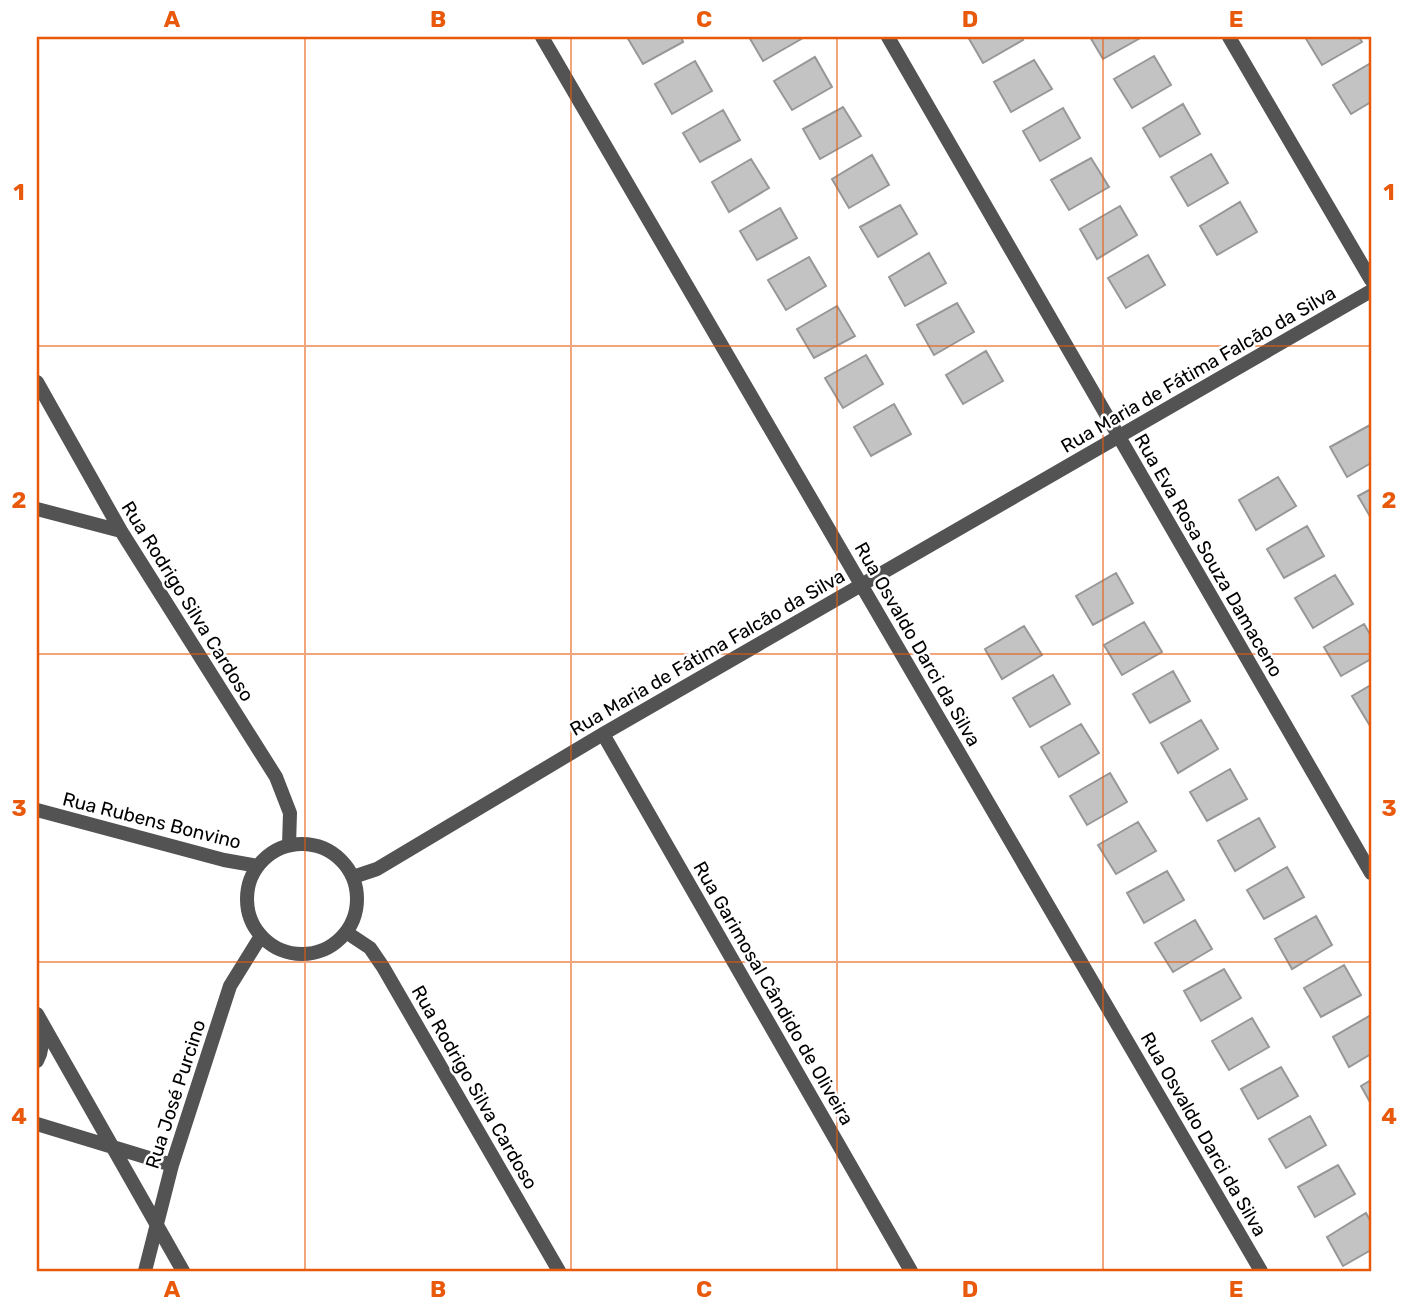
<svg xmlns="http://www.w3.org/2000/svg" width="1408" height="1308" font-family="Rubik,sans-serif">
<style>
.building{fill:#c3c3c3;stroke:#979797;stroke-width:2}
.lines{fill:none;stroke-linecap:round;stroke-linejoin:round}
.minor{stroke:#535353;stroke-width:14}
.grid{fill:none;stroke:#e8590c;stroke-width:2;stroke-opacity:0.55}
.labels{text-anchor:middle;stroke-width:5;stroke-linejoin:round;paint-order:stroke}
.street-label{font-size:19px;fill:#000;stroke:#fff}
.neatline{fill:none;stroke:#e8590c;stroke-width:2.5}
.grid-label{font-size:23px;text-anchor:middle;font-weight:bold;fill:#e8590c}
</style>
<rect width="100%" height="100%" fill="#fff"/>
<path class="building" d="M 627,37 L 681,37 L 683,42 L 643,64 Z
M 749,37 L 803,37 L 803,38 L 763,61 Z
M 968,37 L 1021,37 L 1023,40 L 983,63 Z
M 1090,37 L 1142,37 L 1103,59 Z
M 1305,37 L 1359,37 L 1362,42 L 1322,65 Z
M 1154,56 L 1171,85 L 1132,108 L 1114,79 Z
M 815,57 L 832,87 L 792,110 L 774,81 Z
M 1034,60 L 1052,89 L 1011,112 L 994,82 Z
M 695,61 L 712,91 L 672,114 L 655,84 Z
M 1371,63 L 1371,102 L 1351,114 L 1333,85 Z
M 1183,104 L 1200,134 L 1160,157 L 1143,128 Z
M 843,107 L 861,136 L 820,159 L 803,129 Z
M 1063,108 L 1080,138 L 1040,161 L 1023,131 Z
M 723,110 L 740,140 L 700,162 L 683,133 Z
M 1211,154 L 1228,183 L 1188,206 L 1171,177 Z
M 872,155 L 889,185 L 849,208 L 832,179 Z
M 1091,158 L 1109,187 L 1069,210 L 1051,180 Z
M 751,159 L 769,188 L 729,212 L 712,182 Z
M 1240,202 L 1257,232 L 1217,255 L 1200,226 Z
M 900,205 L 917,234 L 878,257 L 860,227 Z
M 1120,206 L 1137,235 L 1097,259 L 1080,229 Z
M 780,208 L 797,238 L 757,260 L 740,231 Z
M 929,253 L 946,283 L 905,306 L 889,277 Z
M 1148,255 L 1165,285 L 1126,308 L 1108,278 Z
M 809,257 L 826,286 L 786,310 L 768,280 Z
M 957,303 L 974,332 L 934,355 L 917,325 Z
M 837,306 L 855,336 L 814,358 L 797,329 Z
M 986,351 L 1003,381 L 963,404 L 946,375 Z
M 866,355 L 883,384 L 843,408 L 825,378 Z
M 894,404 L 911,434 L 871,456 L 854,427 Z
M 1370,425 L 1371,463 L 1347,477 L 1330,447 Z
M 1278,477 L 1296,506 L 1256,530 L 1239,500 Z
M 1371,489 L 1371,518 L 1358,496 Z
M 1307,526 L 1324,556 L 1284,578 L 1267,549 Z
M 1116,573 L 1133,603 L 1093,625 L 1076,596 Z
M 1335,575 L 1353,604 L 1313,628 L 1295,598 Z
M 1144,622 L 1162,652 L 1122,675 L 1104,645 Z
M 1364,624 L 1371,636 L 1371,659 L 1341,676 L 1324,647 Z
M 1024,626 L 1042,655 L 1002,679 L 985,649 Z
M 1173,671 L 1190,701 L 1150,723 L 1133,694 Z
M 1053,675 L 1070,704 L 1030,727 L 1013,698 Z
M 1371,685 L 1371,725 L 1370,726 L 1352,696 Z
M 1201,720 L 1218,749 L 1178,773 L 1161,743 Z
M 1081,724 L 1099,753 L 1059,777 L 1041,747 Z
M 1230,769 L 1247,799 L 1207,821 L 1190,792 Z
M 1110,773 L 1127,802 L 1087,825 L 1070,796 Z
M 1259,818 L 1275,847 L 1235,871 L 1218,841 Z
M 1138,822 L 1156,851 L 1116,874 L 1098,845 Z
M 1287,867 L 1304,897 L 1264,919 L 1247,890 Z
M 1167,871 L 1184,900 L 1144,923 L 1127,893 Z
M 1316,916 L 1332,945 L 1292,969 L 1275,939 Z
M 1195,920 L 1212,949 L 1173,972 L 1155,943 Z
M 1344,965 L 1361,995 L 1321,1017 L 1304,988 Z
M 1224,969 L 1241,998 L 1201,1021 L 1184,991 Z
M 1371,1015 L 1371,1054 L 1349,1067 L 1333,1037 Z
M 1252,1018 L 1269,1047 L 1229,1070 L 1212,1041 Z
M 1281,1067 L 1298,1096 L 1258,1119 L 1241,1089 Z
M 1371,1080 L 1371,1104 L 1361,1086 Z
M 1310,1116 L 1326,1145 L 1286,1168 L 1269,1139 Z
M 1338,1165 L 1355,1194 L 1315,1217 L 1298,1187 Z
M 1366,1213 L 1371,1222 L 1371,1250 L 1343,1266 L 1327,1237 Z"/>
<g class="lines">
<path class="minor" d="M 542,37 L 1261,1271
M 888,37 L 1371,873
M 1229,37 L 1371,280
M 37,382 L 121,531 L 276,777 L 290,813 L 289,845
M 37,509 L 121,531
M 603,734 L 911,1271
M 37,810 L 224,860 L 258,866
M247 899a55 55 0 1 1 110 0a55 55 0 1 1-110 0Z
M 353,877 L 377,869 L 603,734 L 1371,291
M 346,932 L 370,948 L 383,967 L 559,1271
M 37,1014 L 183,1271
M 37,1061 L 40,1054 L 45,1030
M 37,1124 L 172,1165
M 145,1271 L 172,1165 L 230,986 L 261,936"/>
</g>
<path class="grid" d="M 305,37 L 305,1271M 571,37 L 571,1271M 837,37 L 837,1271M 1103,37 L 1103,1271M 37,346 L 1371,346M 37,654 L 1371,654M 37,962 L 1371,962"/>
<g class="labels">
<g class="street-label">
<text transform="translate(1198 369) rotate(-30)" y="7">Rua Maria de Fátima Falcão da Silva</text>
<text transform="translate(1209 555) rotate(60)" y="7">Rua Eva Rosa Souza Damaceno</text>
<text transform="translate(188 601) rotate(58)" y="7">Rua Rodrigo Silva Cardoso</text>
<text transform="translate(918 644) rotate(60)" y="7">Rua Osvaldo Darci da Silva</text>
<text transform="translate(707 652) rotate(-30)" y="7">Rua Maria de Fátima Falcão da Silva</text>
<text transform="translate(152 820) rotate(14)" y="7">Rua Rubens Bonvino</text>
<text transform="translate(774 993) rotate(60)" y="7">Rua Garimosal Cândido de Oliveira</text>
<text transform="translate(475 1087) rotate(60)" y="7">Rua Rodrigo Silva Cardoso</text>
<text transform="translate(175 1094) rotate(-72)" y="7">Rua José Purcino</text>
<text transform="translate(1204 1134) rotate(60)" y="7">Rua Osvaldo Darci da Silva</text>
</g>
</g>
<rect width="1408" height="1308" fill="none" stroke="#ffffff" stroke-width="77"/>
<rect x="38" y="38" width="1332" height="1232" class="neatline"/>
<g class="grid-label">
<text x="172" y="27">A</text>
<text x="438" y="27">B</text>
<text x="704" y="27">C</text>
<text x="970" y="27">D</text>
<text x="1236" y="27">E</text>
<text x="19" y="200">1</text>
<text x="1389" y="200">1</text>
<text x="19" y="508">2</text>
<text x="1389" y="508">2</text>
<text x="19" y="816">3</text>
<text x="1389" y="816">3</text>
<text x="19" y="1124">4</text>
<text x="1389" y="1124">4</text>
<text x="172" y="1297">A</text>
<text x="438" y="1297">B</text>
<text x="704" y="1297">C</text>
<text x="970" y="1297">D</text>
<text x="1236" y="1297">E</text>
</g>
</svg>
